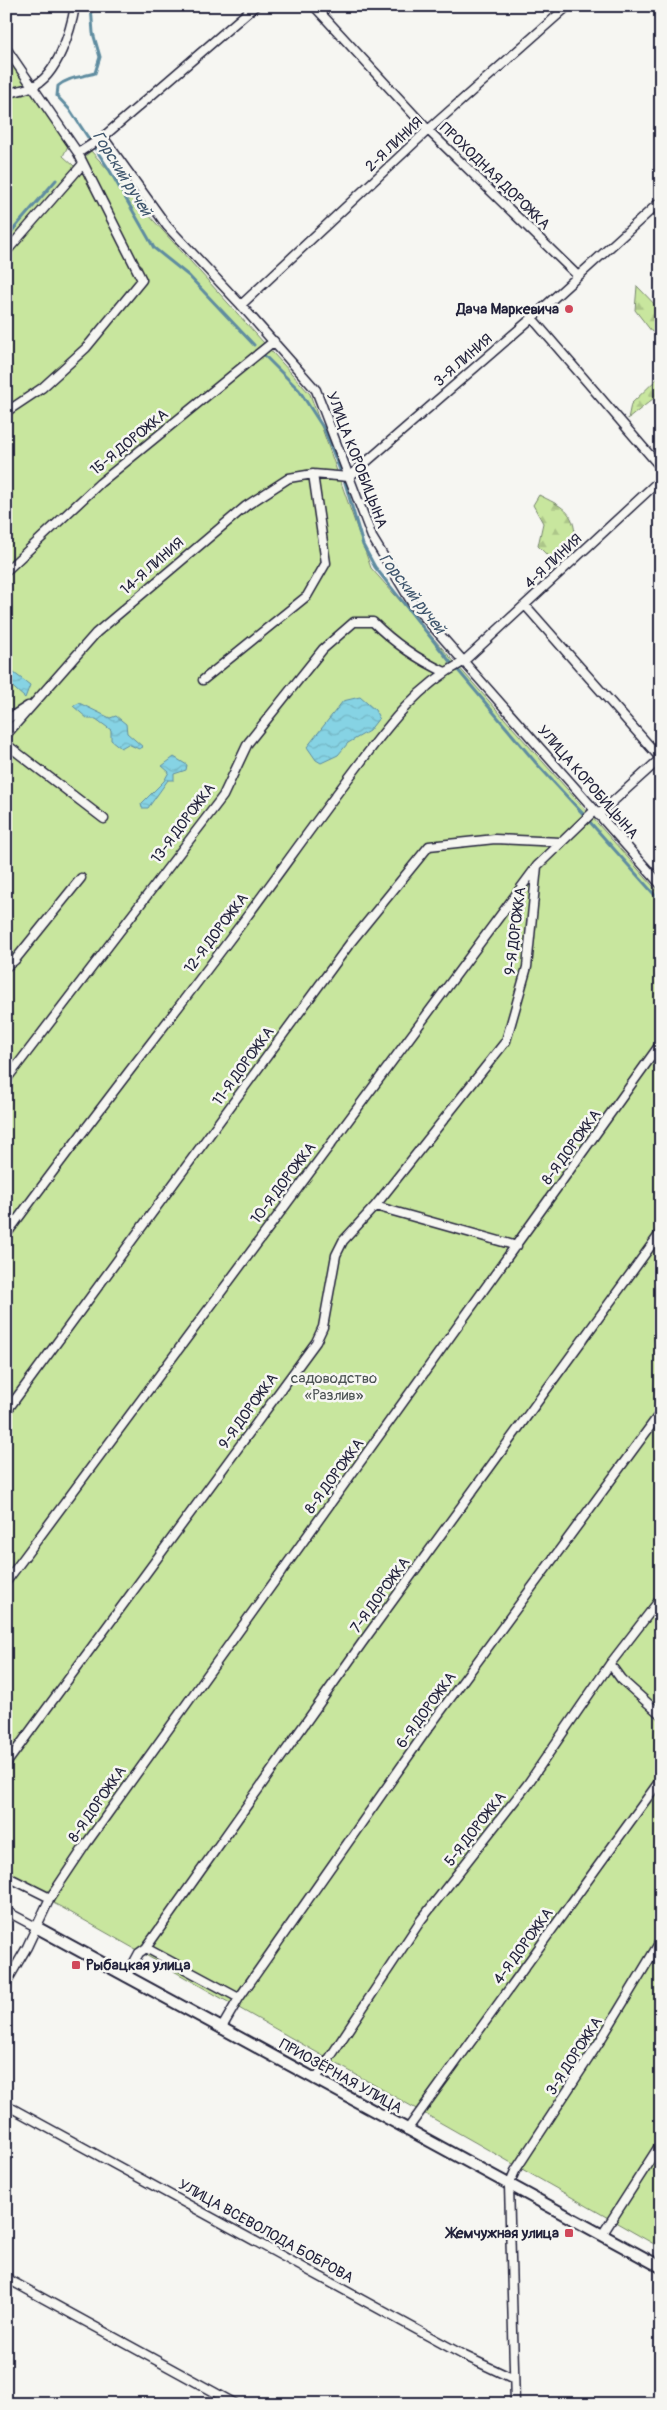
<svg xmlns="http://www.w3.org/2000/svg" width="667" height="2410" font-family="Pangolin,sans-serif">
<style>
.forest{fill:url(#forest-firs);stroke:#75846c}
.garden{fill:#c8e69e;stroke:#75846c}
.water{fill:url(#water-waves);stroke:#5e8ca0}
.lines{fill:none;stroke-linecap:round;stroke-linejoin:round}
.stream{stroke:#5e8ca0;stroke-width:3}
.minor-casing{stroke:#22223b;stroke-width:11}
.tertiary-casing{stroke:#22223b;stroke-width:14}
.minor{stroke:#f6f6f2;stroke-width:8}
.tertiary{stroke:#f6f6f2;stroke-width:10}
.poi-dot{fill:#d1495b;stroke:#f6f6f2;stroke-width:2}
.labels{text-anchor:middle;stroke-width:5;stroke-linejoin:round;paint-order:stroke}
.street-label{font-size:15px;fill:#22223b;stroke:#f6f6f2}
.poi-label{font-size:15px;font-weight:bold;fill:#22223b;stroke:#f6f6f2;text-anchor:end}
.park-label{font-size:15px;fill:#4c5354;stroke:#f6f6f2}
.water-label{font-size:16px;font-style:italic;fill:#40576e;stroke:#f6f6f2}
</style>
<defs>
<pattern id="forest-firs" width="22" height="20" patternUnits="userSpaceOnUse" patternTransform="scale(1.25)"><rect width="22" height="20" fill="#c8e69e"/><path d="M5 1l3.5 6h-7zM16 11l3.5 6h-7z" fill="#acc589"/></pattern>
<pattern id="water-waves" width="16" height="10" patternUnits="userSpaceOnUse" patternTransform="scale(1.25)"><rect width="16" height="10" fill="#86d3e4"/><path d="M0 5q4-4 8 0t8 0" fill="none" stroke="#73b5c4"/></pattern>
</defs>
<rect width="100%" height="100%" fill="#f6f6f2"/>
<filter id="ink" filterUnits="userSpaceOnUse"><feTurbulence type="fractalNoise" baseFrequency=".02" numOctaves="2"/><feDisplacementMap in="SourceGraphic" scale="10" xChannelSelector="R" yChannelSelector="G"/><feConvolveMatrix kernelMatrix="1 2 1 2 8 2 1 2 1" color-interpolation-filters="sRGB"/></filter>
<g filter="url(#ink)">
<path class="forest" d="M 637,286 L 661,311 L 661,331 L 652,332 L 635,310 Z
M 661,375 L 661,399 L 654,398 L 628,419 L 631,404 Z
M 539,495 C 561,506 575,511 575,538 L 552,560 L 538,546 L 543,523 L 533,505 Z"/>
<path class="garden" d="M 6,56 L 68,146 L 63,156 L 74,166 L 91,151 L 310,394 L 371,568 L 661,895 L 661,2248 L 61,1907 L 6,1879 Z"/>
<path class="water" d="M 6,667 L 30,685 L 25,698 L 6,681 Z
M 360,697 L 375,710 L 379,718 L 369,731 L 348,743 L 338,755 L 321,763 L 316,760 L 307,747 L 343,701 Z
M 79,703 L 110,718 L 116,716 L 126,724 L 127,733 L 143,747 L 139,749 L 128,744 L 121,748 L 111,740 L 111,730 L 96,719 L 88,719 L 73,706 Z
M 174,757 L 187,765 L 186,770 L 174,774 L 174,780 L 168,780 L 148,808 L 142,808 L 141,804 L 164,781 L 169,772 L 162,766 Z"/>
<g class="lines">
<path class="stream" d="M 91,6 L 93,33 L 100,57 L 95,73 C 82,77 68,77 58,86 L 57,96 L 70,110 L 110,171 L 154,248 L 189,276 L 254,345
M 6,238 L 56,180
M 265,356 L 299,390 L 324,429 L 340,470
M 344,479 L 363,545 L 375,567 L 451,663
M 457,669 L 536,763 L 584,815
M 589,821 L 661,902"/>
<g class="minor-casing">
<path id="minor" d="M 314,6 L 428,130 L 578,276
M 6,48 L 78,153
M 6,94 C 15,91 25,90 33,86 C 57,76 71,30 75,6
M 103,137 L 167,226 L 241,305 L 316,390 L 372,537 L 412,603 L 661,885
M 6,252 L 82,165
M 241,305 L 428,130 L 568,6
M 532,318 L 661,468
M 6,412 L 42,388 L 86,348 L 142,280 L 78,153 L 103,137 L 255,6
M 6,571 L 100,483 L 274,341
M 525,605 L 661,759
M 203,680 L 307,596 L 326,563 L 313,474
M 6,720 L 28,706
M 6,735 L 96,633 L 246,506 L 289,478 L 313,474 L 349,477 L 532,318 L 661,201
M 6,744 L 104,819
M 598,815 L 661,758
M 6,967 L 15,960 L 81,878
M 6,1080 L 223,796 L 248,743 L 323,649 L 354,622 L 373,622 C 395,644 417,659 445,672
M 375,1206 L 517,1246
M 6,1235 C 84,1128 166,1025 245,919 C 280,872 313,825 348,779 C 383,733 411,690 463,662 L 661,479
M 6,1412 L 351,942 L 429,846 L 495,839 L 560,842
M 6,1582 L 537,866 L 595,810
M 610,1664 L 621,1679 L 661,1715
M 6,1764 L 316,1342 L 323,1327 L 336,1255 L 343,1241 L 375,1206 L 506,1041 L 527,967 L 537,866
M 6,1876 L 50,1898
M 6,1911 L 36,1927
M 146,1948 L 239,1998
M 126,1977 L 139,1953 L 146,1948 L 362,1643 L 661,1232
M 6,1983 L 27,1947 L 50,1898 L 86,1844 L 661,1043
M 221,2029 L 239,1998 L 424,1734 L 661,1412
M 315,2080 L 421,1920 L 527,1785 L 610,1664 L 661,1598
M 6,2105 L 465,2356 L 514,2379
M 407,2130 L 661,1779
M 602,2235 L 661,2143
M 6,2278 L 236,2404
M 515,2404 L 509,2185 L 515,2171 L 600,2041 L 661,1940"/>
</g>
<g class="tertiary-casing">
<path id="tertiary" d="M 36,1927 L 661,2267"/>
</g>
<use href="#minor" class="minor"/>
<use href="#tertiary" class="tertiary"/>
</g>
</g>
<g class="poi-dot">
<circle cx="569" cy="309" r="5"/>
<rect x="71" y="1960" width="10" height="10" rx="2.5"/>
<rect x="564" y="2228" width="10" height="10" rx="2.5"/>
</g>
<g class="labels">
<g class="street-label">
<text transform="translate(394 144) rotate(-43)" y="5">2-Я ЛИНИЯ</text>
<text transform="translate(495 176) rotate(44)" y="5">ПРОХОДНАЯ ДОРОЖКА</text>
<text transform="translate(463 360) rotate(-41)" y="5">3-Я ЛИНИЯ</text>
<text transform="translate(129 442) rotate(-39)" y="5">15-Я ДОРОЖКА</text>
<text transform="translate(357 460) rotate(69)" y="5">УЛИЦА КОРОБИЦЫНА</text>
<text transform="translate(553 561) rotate(-43)" y="5">4-Я ЛИНИЯ</text>
<text transform="translate(152 566) rotate(-41)" y="5">14-Я ЛИНИЯ</text>
<text transform="translate(588 782) rotate(49)" y="5">УЛИЦА КОРОБИЦЫНА</text>
<text transform="translate(183 823) rotate(-53)" y="5">13-Я ДОРОЖКА</text>
<text transform="translate(515 931) rotate(-83)" y="5">9-Я ДОРОЖКА</text>
<text transform="translate(216 933) rotate(-53)" y="5">12-Я ДОРОЖКА</text>
<text transform="translate(243 1066) rotate(-54)" y="5">11-Я ДОРОЖКА</text>
<text transform="translate(571 1147) rotate(-54)" y="5">8-Я ДОРОЖКА</text>
<text transform="translate(283 1183) rotate(-53)" y="5">10-Я ДОРОЖКА</text>
<text transform="translate(248 1411) rotate(-54)" y="5">9-Я ДОРОЖКА</text>
<text transform="translate(334 1476) rotate(-54)" y="5">8-Я ДОРОЖКА</text>
<text transform="translate(380 1595) rotate(-54)" y="5">7-Я ДОРОЖКА</text>
<text transform="translate(426 1710) rotate(-54)" y="5">6-Я ДОРОЖКА</text>
<text transform="translate(97 1804) rotate(-55)" y="5">8-Я ДОРОЖКА</text>
<text transform="translate(475 1829) rotate(-52)" y="5">5-Я ДОРОЖКА</text>
<text transform="translate(523 1946) rotate(-54)" y="5">4-Я ДОРОЖКА</text>
<text transform="translate(574 2056) rotate(-57)" y="5">3-Я ДОРОЖКА</text>
<text transform="translate(341 2076) rotate(29)" y="5">ПРИОЗЁРНАЯ УЛИЦА</text>
<text transform="translate(266 2231) rotate(29)" y="5">УЛИЦА ВСЕВОЛОДА БОБРОВА</text>
</g>
<g class="poi-label">
<text x="559" y="314">Дача Маркевича</text>
<text x="86" y="1970" text-anchor="start">Рыбацкая улица</text>
<text x="559" y="2238">Жемчужная улица</text>
</g>
<g class="park-label">
<text x="334" y="1383">садоводство<tspan x="334" dy="17">«Разлив»</tspan></text>
</g>
<g class="water-label">
<text transform="translate(123 173) rotate(58)" y="6">Горский ручей</text>
<text transform="translate(413 593) rotate(52)" y="6">Горский ручей</text>
</g>
</g>
<rect width="667" height="2410" fill="none" stroke="#f6f6f2" stroke-width="25"/>
<rect x="12" y="12" width="642" height="2385" fill="none" stroke="#22223b" stroke-width="2" filter="url(#ink)"/>
</svg>
